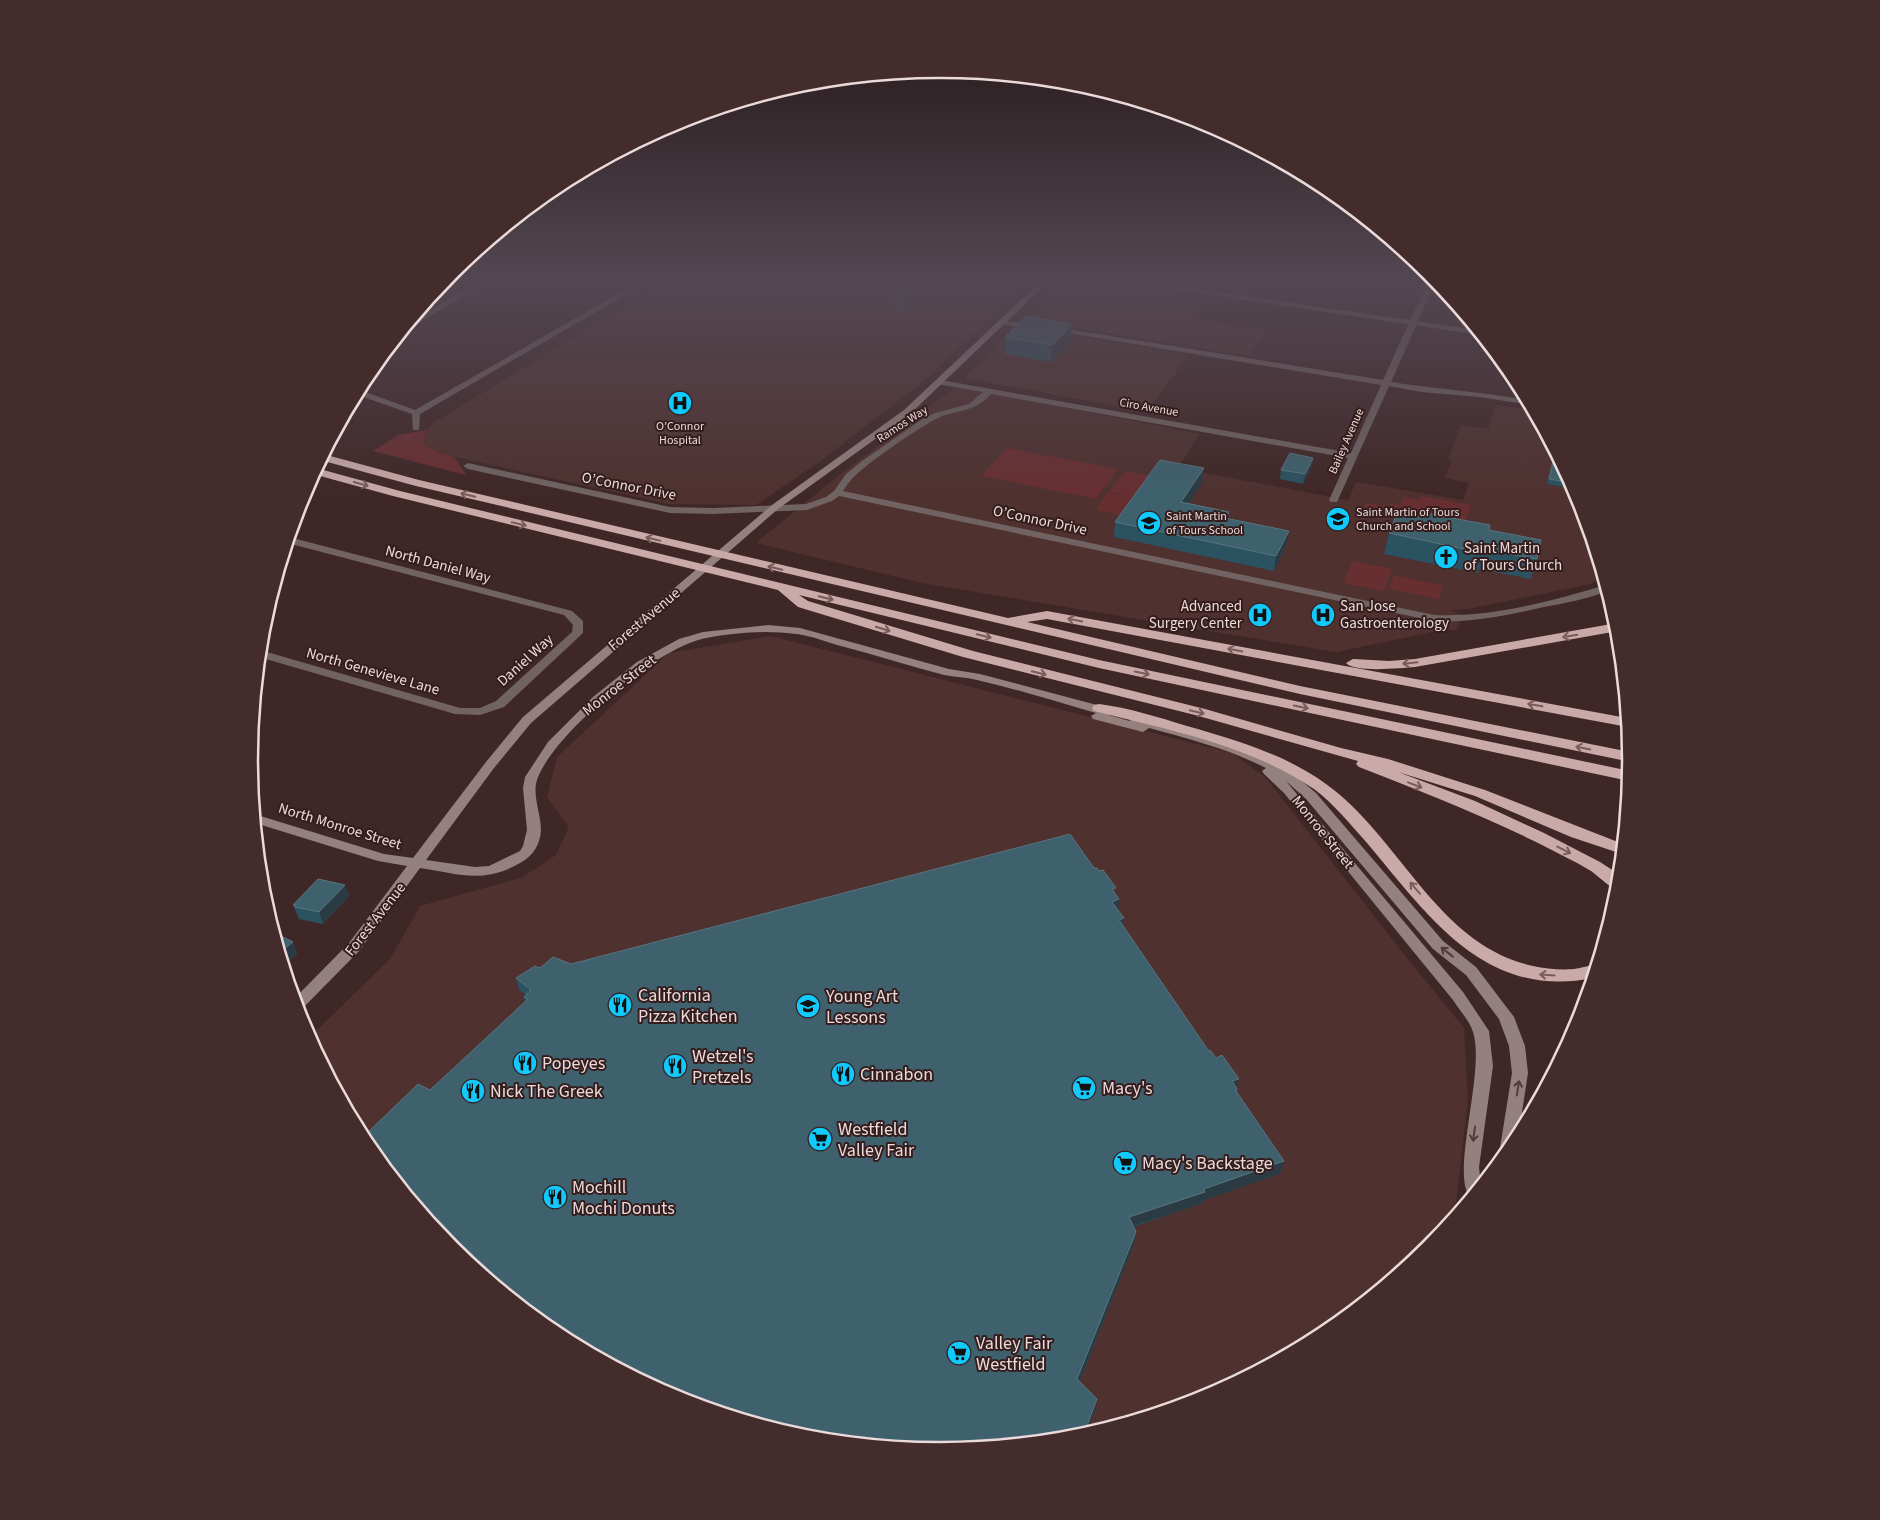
<svg xmlns="http://www.w3.org/2000/svg" width="1880" height="1520" font-family="'Source Sans 3',sans-serif">
<style>
.built{fill:#4f3130}
.green{fill:#682f31}
.lines{fill:none;stroke-linecap:round;stroke-linejoin:round}
.minor{fill:#706362;fill-rule:evenodd}
.tertiary{fill:#706362;fill-rule:evenodd}
.secondary{fill:#94807f;fill-rule:evenodd}
.motorway{fill:#caaaa9;fill-rule:evenodd}
.wall{fill:#2a5260}
.shaded-wall{fill:#2a3b44}
.building{fill:#3e616d;stroke:#59747e}
.oneway{stroke:#785c5c}
.oneway2{stroke:#523b3a}
.labels{text-anchor:middle;stroke-width:4;stroke-linejoin:round;paint-order:stroke}
.far-street-label{font-size:12px;fill:#ebdada;stroke:#351d1d}
.far-poi-label{font-size:12px;fill:#ebdada;stroke:#351d1d;text-anchor:start}
.street-label{font-size:15px;fill:#ebdada;stroke:#351d1d}
.poi-label{font-size:15px;fill:#ebdada;stroke:#351d1d;text-anchor:start}
.near-poi-label{font-size:18px;fill:#ebdada;stroke:#351d1d;text-anchor:start}
.rim{fill:none;stroke:#ebdada;stroke-width:2.5}
</style>
<rect width="100%" height="100%" fill="#402727"/>
<path class="built" d="M 664,283 L 1028,283 L 924,381 L 822,460 L 756,505 L 669,504 L 442,454 L 423,444 L 427,430 L 433,423 Z
M 1064,283 L 1111,283 L 1214,297 L 1195,320 L 1267,330 L 1249,356 L 1025,320 Z
M 1199,283 L 1255,283 L 1246,294 L 1197,285 Z
M 1016,326 L 1188,355 L 1148,412 L 964,378 Z
M 957,386 L 1200,434 L 1178,468 L 1348,500 L 1356,482 L 1463,500 L 1469,483 L 1445,478 L 1452,460 L 1448,459 L 1461,425 L 1488,429 L 1495,405 L 1533,410 L 1579,496 L 1603,577 L 1590,584 L 1468,609 L 1450,610 L 1463,615 L 1457,630 L 1443,630 L 1336,652 L 922,583 L 756,543 L 838,476 Z
M 771,636 L 1232,753 L 1265,777 L 1411,963 L 1464,1028 L 1468,1101 L 1455,1210 L 1458,1213 L 1429,1249 L 1324,1335 L 1204,1399 L 1075,1438 L 940,1451 L 805,1438 L 675,1399 L 556,1335 L 451,1249 L 365,1144 L 309,1038 L 390,959 L 420,906 L 521,878 L 556,855 L 569,827 L 547,797 L 557,757 L 669,653 Z"/>
<path class="green" d="M 427,430 L 423,444 L 442,454 L 455,457 L 466,475 L 373,451 L 398,435 Z
M 1007,448 L 1118,469 L 1096,499 L 981,476 Z
M 1125,471 L 1153,476 L 1125,516 L 1095,510 L 1108,492 L 1127,496 L 1109,491 Z
M 1422,496 L 1471,505 L 1464,526 L 1363,507 L 1365,503 L 1389,507 L 1391,503 L 1400,505 L 1403,497 L 1420,500 Z
M 1352,561 L 1392,569 L 1384,591 L 1343,583 Z
M 1394,575 L 1443,586 L 1439,599 L 1389,589 Z"/>
<g class="lines">
<path class="minor" d="M 477,283 L 486,283 L 410,328 L 405,328 L 411,321 Z
M 637,283 L 646,283 L 420,414 L 419,430 L 413,430 L 412,414 L 355,394 L 358,390 L 360,390 L 415,410 Z
M 1181,283 L 1189,283 L 1183,290 L 1177,290 L 1176,288 Z
M 1427,283 L 1435,283 L 1391,382 C 1437,389 1482,392 1528,400 L 1530,405 L 1479,397 L 1421,392 L 1389,386 L 1337,502 L 1331,502 L 1329,500 L 1348,458 L 991,394 C 975,412 961,409 940,417 C 922,425 865,464 852,479 C 848,483 846,487 843,491 L 1434,615 C 1492,618 1551,601 1606,585 L 1608,591 C 1587,599 1566,603 1544,607 C 1508,615 1472,623 1434,621 L 839,496 L 832,501 L 807,510 L 713,514 L 670,513 L 468,469 L 463,466 L 468,463 L 670,507 L 713,508 L 806,504 L 826,497 L 834,491 L 846,474 L 862,461 L 921,420 L 935,413 L 969,404 L 983,392 L 937,384 L 937,380 L 940,380 L 1351,453 L 1381,385 L 1055,331 L 1051,329 L 1055,327 L 1383,380 Z
M 1000,321 L 1035,324 L 1039,326 L 1035,328 L 1003,325 L 1000,325 Z
M 289,537 L 572,611 L 583,621 L 583,633 L 504,707 L 480,715 L 455,714 L 259,657 L 260,650 L 460,708 L 480,708 L 496,701 L 572,632 L 573,625 L 564,615 L 287,543 Z"/>
<path class="tertiary" d="M 1139,283 L 1156,283 L 1477,330 L 1481,335 L 1143,285 Z"/>
<path class="secondary" d="M 453,283 L 462,283 L 429,299 L 434,292 Z
M 1039,283 L 1047,283 L 910,414 L 778,509 L 531,723 L 494,768 L 426,860 L 475,867 L 489,866 L 520,851 L 523,846 L 527,830 L 523,788 L 525,777 L 548,742 L 593,697 L 637,662 L 679,639 L 703,632 L 768,625 L 800,628 L 949,669 L 980,674 L 1112,709 L 1114,712 L 1109,715 L 1130,721 L 1131,717 L 1135,716 C 1183,728 1237,739 1280,765 C 1293,773 1304,783 1316,793 L 1443,941 L 1476,967 L 1514,1017 L 1525,1046 L 1528,1073 L 1518,1138 L 1502,1159 L 1499,1154 L 1512,1073 L 1509,1046 L 1499,1019 L 1466,975 L 1433,949 L 1306,799 L 1286,781 L 1463,992 L 1489,1031 L 1493,1066 L 1479,1167 L 1481,1186 L 1471,1198 C 1449,1177 1486,1071 1473,1032 C 1470,1021 1459,1010 1453,1000 L 1284,793 L 1264,774 L 1262,771 L 1266,768 C 1229,749 1189,739 1149,728 L 1143,732 L 1093,719 L 1091,716 L 1096,713 C 1057,702 1017,689 977,680 C 966,677 955,677 944,675 C 910,666 875,655 841,646 C 826,642 812,636 797,634 C 767,630 736,632 706,638 C 658,647 557,731 538,777 C 531,793 541,813 541,830 C 540,845 533,856 520,863 C 484,884 459,874 420,868 L 359,951 L 301,1010 L 297,1011 L 294,999 L 349,943 L 407,866 L 378,861 L 255,823 L 254,814 L 384,854 L 413,858 L 486,762 L 523,717 L 772,505 L 904,410 Z"/>
<path class="motorway" d="M 323,454 L 419,480 L 1008,618 L 1047,611 L 1627,718 L 1628,727 L 1047,619 L 1027,622 L 1300,686 L 1630,752 L 1631,762 L 1300,694 L 416,486 L 320,460 Z
M 316,468 L 400,491 L 1099,660 L 1630,771 L 1629,781 L 1099,668 L 799,595 L 808,601 L 973,651 L 1205,709 L 1341,748 L 1388,759 L 1485,790 L 1623,844 L 1622,854 L 1571,837 L 1475,796 L 1398,772 L 1475,801 L 1544,833 L 1600,862 L 1620,875 L 1618,891 C 1612,889 1598,876 1591,871 C 1573,860 1553,851 1534,841 C 1477,813 1418,790 1359,767 L 1356,764 L 1358,761 L 1195,715 L 963,657 L 798,607 L 778,590 L 393,496 L 313,474 Z
M 1617,623 L 1618,631 L 1415,667 C 1401,668 1355,673 1346,663 L 1353,659 L 1389,661 L 1415,659 Z
M 1099,704 C 1129,708 1158,717 1187,726 C 1235,740 1285,754 1326,784 C 1400,837 1437,945 1533,966 C 1546,969 1561,970 1574,969 C 1582,968 1589,965 1597,965 L 1593,978 C 1484,1000 1428,915 1367,843 C 1350,824 1334,804 1314,789 C 1249,745 1169,730 1094,711 L 1092,708 L 1094,705 Z"/>
</g>
<path class="wall" d="M 892,283 L 913,283 L 907,311 L 893,310 Z
M 1005,337 L 1071,341 L 1051,362 L 1005,354 Z
M 1555,452 L 1575,489 L 1547,484 Z
M 1313,458 L 1311,468 L 1303,484 L 1280,479 L 1281,470 Z
M 1202,483 L 1188,503 L 1228,519 L 1286,546 L 1274,571 L 1114,537 L 1115,522 Z
M 1489,531 L 1537,559 L 1531,579 L 1479,569 L 1478,573 L 1384,554 L 1389,533 Z
M 1094,868 L 1115,894 L 1118,910 L 1123,925 L 1208,1050 L 1237,1089 L 1237,1093 L 1281,1173 L 1204,1200 L 1203,1203 L 1133,1227 L 1134,1244 L 1080,1381 L 1095,1410 L 1086,1435 L 1075,1438 L 430,1090 L 525,1002 L 524,997 L 526,995 L 519,990 L 516,978 L 540,968 L 571,964 Z
M 345,885 L 349,896 L 323,924 L 299,919 L 293,905 Z"/>
<path class="shaded-wall" d="M 907,283 L 913,283 L 907,311 Z
M 1072,324 L 1071,341 L 1051,362 L 1052,345 Z
M 1313,458 L 1311,468 L 1303,484 L 1305,474 Z
M 1204,468 L 1202,483 L 1180,517 L 1181,502 Z
M 1229,512 L 1227,526 L 1225,518 Z
M 1289,531 L 1286,546 L 1274,571 L 1276,556 Z
M 345,885 L 349,896 L 323,924 L 319,912 Z
M 1119,899 L 1118,911 L 1112,902 Z
M 1124,918 L 1122,930 L 1119,920 Z
M 293,942 L 298,954 L 283,965 L 280,952 Z
M 1239,1079 L 1236,1091 L 1237,1089 L 1235,1101 L 1232,1081 Z
M 1284,1161 L 1281,1173 L 1204,1200 L 1203,1203 L 1127,1228 L 1129,1217 L 1204,1189 Z
M 1136,1232 L 1134,1244 L 1076,1390 L 1077,1379 Z
M 1097,1399 L 1095,1410 L 1086,1435 L 1083,1436 Z"/>
<path class="building" d="M 892,283 L 907,283 L 907,286 L 892,286 Z
M 1026,316 L 1072,324 L 1052,345 L 1005,337 Z
M 1555,452 L 1572,483 L 1549,479 Z
M 1290,453 L 1313,458 L 1305,474 L 1281,470 Z
M 1160,460 L 1204,468 L 1181,502 L 1229,512 L 1225,518 L 1289,531 L 1276,556 L 1115,522 Z
M 1398,511 L 1412,513 L 1413,511 L 1490,525 L 1489,530 L 1541,540 L 1537,559 L 1484,549 L 1483,553 L 1389,533 Z
M 1070,834 L 1094,868 L 1097,868 L 1099,871 L 1103,870 L 1116,888 L 1112,889 L 1119,899 L 1112,902 L 1124,918 L 1119,920 L 1208,1050 L 1211,1051 L 1216,1058 L 1222,1055 L 1239,1079 L 1232,1081 L 1237,1089 L 1236,1091 L 1284,1161 L 1204,1189 L 1205,1192 L 1129,1217 L 1136,1232 L 1077,1379 L 1097,1399 L 1083,1436 L 1075,1438 L 940,1451 L 805,1438 L 675,1399 L 556,1335 L 451,1249 L 365,1144 L 362,1138 L 418,1084 L 430,1090 L 528,999 L 524,997 L 531,990 L 516,978 L 535,966 L 540,968 L 553,957 L 571,964 Z
M 318,879 L 345,885 L 319,912 L 295,907 L 296,905 L 293,905 Z
M 279,935 L 293,942 L 280,952 L 275,938 Z"/>
<defs><path id="oneway-shaft" d="M-6 0H5M1.5-3L5.5 0L1.5 3" fill="none" stroke-width="1.6" stroke-linecap="round" stroke-linejoin="round" transform="scale(1.25)"/></defs>
<g class="oneway">
<use href="#oneway-shaft" transform="translate(361 484) rotate(15)"/>
<use href="#oneway-shaft" transform="translate(468 495) rotate(-167)"/>
<use href="#oneway-shaft" transform="translate(519 524) rotate(14)"/>
<use href="#oneway-shaft" transform="translate(653 539) rotate(-167)"/>
<use href="#oneway-shaft" transform="translate(775 568) rotate(-167)"/>
<use href="#oneway-shaft" transform="translate(826 598) rotate(14)"/>
<use href="#oneway-shaft" transform="translate(1075 620) rotate(-169)"/>
<use href="#oneway-shaft" transform="translate(883 629) rotate(17)"/>
<use href="#oneway-shaft" transform="translate(984 636) rotate(14)"/>
<use href="#oneway-shaft" transform="translate(1570 636) rotate(170)"/>
<use href="#oneway-shaft" transform="translate(1235 650) rotate(-169)"/>
<use href="#oneway-shaft" transform="translate(1410 663) rotate(174)"/>
<use href="#oneway-shaft" transform="translate(1039 673) rotate(14)"/>
<use href="#oneway-shaft" transform="translate(1142 673) rotate(12)"/>
<use href="#oneway-shaft" transform="translate(1535 705) rotate(-170)"/>
<use href="#oneway-shaft" transform="translate(1301 707) rotate(12)"/>
<use href="#oneway-shaft" transform="translate(1197 712) rotate(14)"/>
<use href="#oneway-shaft" transform="translate(1583 748) rotate(-169)"/>
<use href="#oneway-shaft" transform="translate(1415 785) rotate(21)"/>
<use href="#oneway-shaft" transform="translate(1564 850) rotate(27)"/>
<use href="#oneway-shaft" transform="translate(1415 888) rotate(-131)"/>
<use href="#oneway-shaft" transform="translate(1547 975) rotate(-176)"/>
</g>
<g class="oneway2">
<use href="#oneway-shaft" transform="translate(1447 952) rotate(-142)"/>
<use href="#oneway-shaft" transform="translate(1518 1088) rotate(-81)"/>
<use href="#oneway-shaft" transform="translate(1474 1134) rotate(98)"/>
</g>
<linearGradient id="sky" x2="0" y2="1"><stop stop-color="#231515"/><stop offset="0.57" stop-color="#534752"/><stop offset="1" stop-color="#534752" stop-opacity="0"/></linearGradient>
<rect width="1880" height="496" fill="url(#sky)"/>
<defs>
<g id="hospital-disc" transform="scale(1.25)"><circle r="9.5" fill="#11cafb" stroke="#351d1d"/><path d="M-5-5h3v3.5h4V-5h3V5h-3V1.5h-4V5h-3Z" fill="#111"/></g>
<g id="school-disc" transform="scale(1.25)"><circle r="9.5" fill="#11cafb" stroke="#351d1d"/><path d="M0-5L7-2L0 1L-7-2ZM-4 1L0 2.5L4 1V4Q0 6-4 4Z" fill="#111"/></g>
<g id="church-disc" transform="scale(1.25)"><circle r="9.5" fill="#11cafb" stroke="#351d1d"/><path d="M-1.2-6h2.4v3.5h3.3v2.4h-3.3V6h-2.4V-.1h-3.3v-2.4h3.3Z" fill="#111"/></g>
<g id="restaurant-disc" transform="scale(1.25)"><circle r="9.5" fill="#11cafb" stroke="#351d1d"/><path d="M-5-6h1v4h1v-4h1v4h1v-4h1v5L-1.5 .5V6h-2V.5L-5-1ZM5-6V6H3V1.5H1.5Q1.5-4 5-6Z" fill="#111"/></g>
<g id="supermarket-disc" transform="scale(1.25)"><circle r="9.5" fill="#11cafb" stroke="#351d1d"/><path d="M-6-5.5h2.5l.6 2H6L4.5 2H-2.5L-4.4-4H-6ZM-1.5 3.2a1.3 1.3 0 1 0 .1 0ZM3 3.2a1.3 1.3 0 1 0 .1 0Z" fill="#111"/></g>
</defs>
<g fill-rule="evenodd">
<use href="#hospital-disc" x="680" y="403"/>
<use href="#school-disc" x="1338" y="519"/>
<use href="#school-disc" x="1149" y="523"/>
<use href="#church-disc" x="1446" y="557"/>
<use href="#hospital-disc" x="1260" y="615"/>
<use href="#hospital-disc" x="1323" y="615"/>
<use href="#restaurant-disc" x="620" y="1005"/>
<use href="#school-disc" x="808" y="1006"/>
<use href="#restaurant-disc" x="525" y="1063"/>
<use href="#restaurant-disc" x="675" y="1066"/>
<use href="#restaurant-disc" x="843" y="1074"/>
<use href="#supermarket-disc" x="1084" y="1088"/>
<use href="#restaurant-disc" x="473" y="1091"/>
<use href="#supermarket-disc" x="820" y="1139"/>
<use href="#supermarket-disc" x="1125" y="1163"/>
<use href="#restaurant-disc" x="555" y="1197"/>
<use href="#supermarket-disc" x="959" y="1353"/>
</g>
<g class="labels">
<g class="far-street-label">
<text transform="translate(1149 407) rotate(10)" y="4">Ciro Avenue</text>
<text transform="translate(902 424) rotate(-33)" y="4">Ramos Way</text>
<text transform="translate(1346 441) rotate(-66)" y="4">Bailey Avenue</text>
</g>
<g class="far-poi-label">
<text x="680" y="430" text-anchor="middle">O’Connor<tspan x="680" dy="14">Hospital</tspan></text>
<text x="1356" y="516">Saint Martin of Tours<tspan x="1356" dy="14">Church and School</tspan></text>
<text x="1166" y="520">Saint Martin<tspan x="1166" dy="14">of Tours School</tspan></text>
</g>
<g class="street-label">
<text transform="translate(629 486) rotate(11)" y="5">O’Connor Drive</text>
<text transform="translate(1040 520) rotate(12)" y="5">O’Connor Drive</text>
<text transform="translate(438 564) rotate(15)" y="5">North Daniel Way</text>
<text transform="translate(644 619) rotate(-40)" y="5">Forest Avenue</text>
<text transform="translate(525 660) rotate(-42)" y="5">Daniel Way</text>
<text transform="translate(373 671) rotate(16)" y="5">North Genevieve Lane</text>
<text transform="translate(619 685) rotate(-38)" y="5">Monroe Street</text>
<text transform="translate(340 826) rotate(17)" y="5">North Monroe Street</text>
<text transform="translate(1323 832) rotate(51)" y="5">Monroe Street</text>
<text transform="translate(375 919) rotate(-52)" y="5">Forest Avenue</text>
</g>
<g class="poi-label">
<text x="1464" y="553">Saint Martin<tspan x="1464" dy="17">of Tours Church</tspan></text>
<text x="1242" y="611" text-anchor="end">Advanced<tspan x="1242" dy="17">Surgery Center</tspan></text>
<text x="1340" y="611">San Jose<tspan x="1340" dy="17">Gastroenterology</tspan></text>
</g>
<g class="near-poi-label">
<text x="638" y="1001">California<tspan x="638" dy="21">Pizza Kitchen</tspan></text>
<text x="826" y="1002">Young Art<tspan x="826" dy="21">Lessons</tspan></text>
<text x="692" y="1062">Wetzel's<tspan x="692" dy="21">Pretzels</tspan></text>
<text x="542" y="1069">Popeyes</text>
<text x="860" y="1080">Cinnabon</text>
<text x="1102" y="1094">Macy's</text>
<text x="490" y="1097">Nick The Greek</text>
<text x="838" y="1135">Westfield<tspan x="838" dy="21">Valley Fair</tspan></text>
<text x="1142" y="1169">Macy's Backstage</text>
<text x="572" y="1193">Mochill<tspan x="572" dy="21">Mochi Donuts</tspan></text>
<text x="976" y="1349">Valley Fair<tspan x="976" dy="21">Westfield</tspan></text>
</g>
</g>
<path d="M0 0H1880V1520H0ZM258 760a682 682 0 1 1 1364 0a682 682 0 1 1-1364 0Z" fill="#442c2c" fill-rule="evenodd"/>
<path class="rim" d="M258 760a682 682 0 1 1 1364 0a682 682 0 1 1-1364 0Z"/>
</svg>
